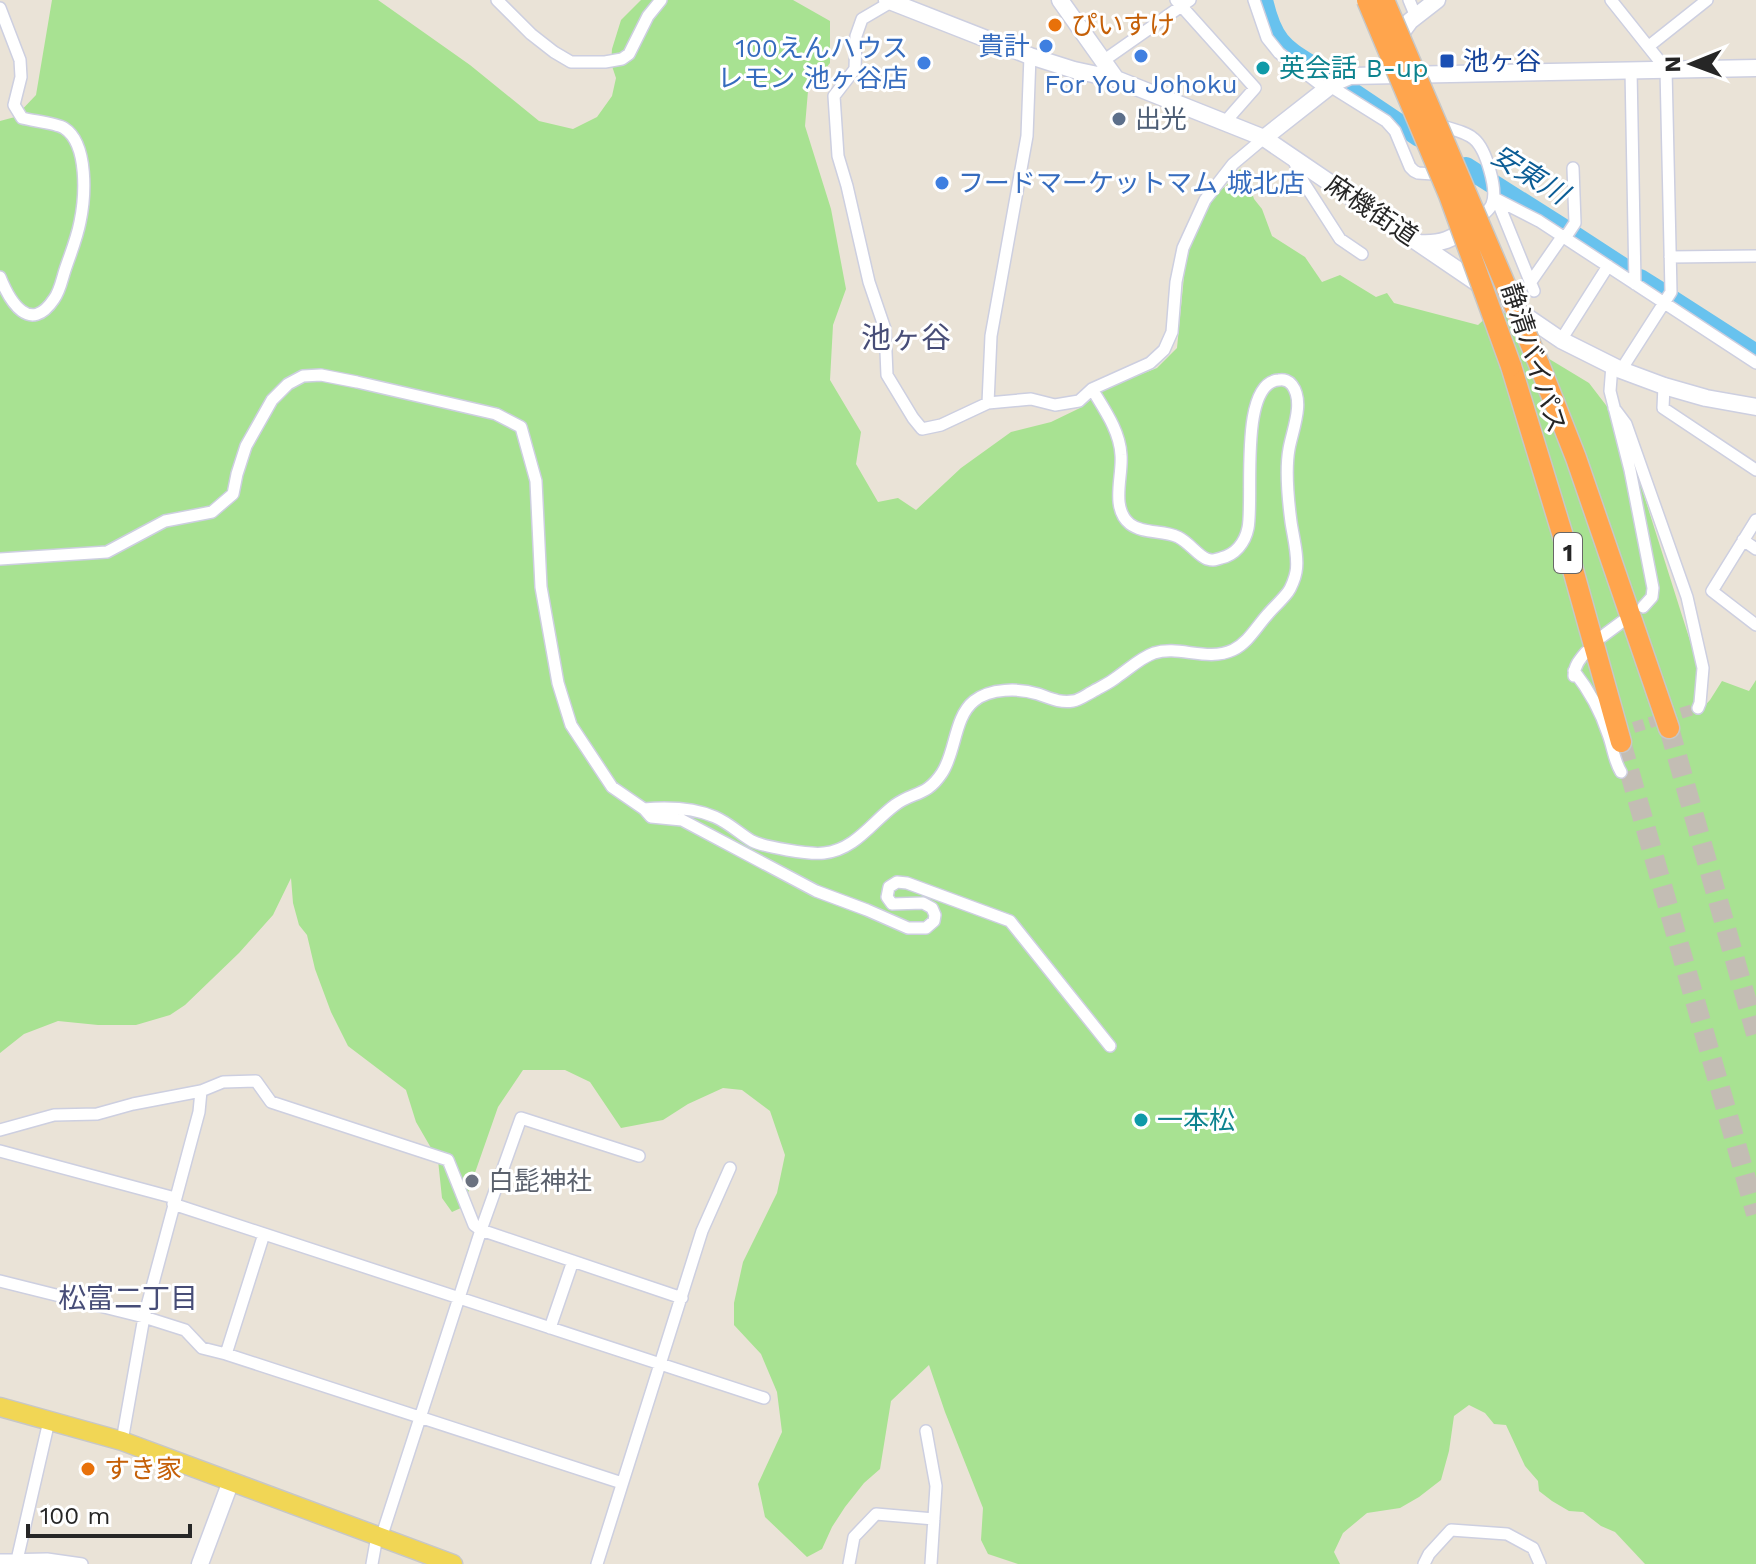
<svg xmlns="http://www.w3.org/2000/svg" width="1756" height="1564" font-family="'Work Sans','Noto Sans JP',sans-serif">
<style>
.green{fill:#a8e292}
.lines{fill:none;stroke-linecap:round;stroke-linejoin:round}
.river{stroke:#68c2ee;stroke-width:20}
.street-tunnel{stroke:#c3bdb4;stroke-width:11;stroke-dasharray:11 5.5;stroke-linecap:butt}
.highway-tunnel{stroke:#c3bdb4;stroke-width:20;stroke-dasharray:20 10;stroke-linecap:butt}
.street-casing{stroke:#cdcfe0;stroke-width:14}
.secondary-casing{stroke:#cdcfe0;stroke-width:19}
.primary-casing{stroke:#c7c7c7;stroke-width:21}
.highway-casing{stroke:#c7c7c7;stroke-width:23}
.street{stroke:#fff;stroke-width:11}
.secondary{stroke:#fff;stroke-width:16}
.primary{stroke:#f1d655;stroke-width:18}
.highway{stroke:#ffa54d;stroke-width:20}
.highway-bridge-casing{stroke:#c7c7c7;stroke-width:23;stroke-linecap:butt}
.highway-bridge{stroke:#ffa54d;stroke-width:20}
.food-dot{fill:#e8710a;stroke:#fff;stroke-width:3}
.shop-dot{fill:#3f7fe0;stroke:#fff;stroke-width:3}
.transit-dot{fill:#1a4fb4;stroke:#fff;stroke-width:3}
.culture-dot{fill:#0f9aa8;stroke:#fff;stroke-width:3}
.service-dot{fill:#5c6f8a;stroke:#fff;stroke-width:3}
.worship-dot{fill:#6b7280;stroke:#fff;stroke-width:3}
.labels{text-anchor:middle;stroke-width:6;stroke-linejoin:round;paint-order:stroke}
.shield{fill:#fff;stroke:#676767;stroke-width:2}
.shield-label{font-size:24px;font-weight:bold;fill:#262626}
.food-label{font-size:26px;fill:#c56008;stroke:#fff;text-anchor:start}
.shop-label{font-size:26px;fill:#366cbe;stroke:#fff;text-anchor:end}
.transit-label{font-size:26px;fill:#164399;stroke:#fff;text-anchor:start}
.culture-label{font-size:26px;fill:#0d838f;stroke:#fff;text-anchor:start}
.service-label{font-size:26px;fill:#4e5e75;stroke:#fff;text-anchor:start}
.street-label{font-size:26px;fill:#262626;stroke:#fff}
.worship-label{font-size:26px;fill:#5b616d;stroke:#fff;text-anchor:start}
.water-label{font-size:28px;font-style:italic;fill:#0c5d95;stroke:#fff}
.neighbourhood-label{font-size:28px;fill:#474d77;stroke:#fff}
.quarter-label{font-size:30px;fill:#474d77;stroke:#fff}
</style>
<rect width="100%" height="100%" fill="#eae3d7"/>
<path class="green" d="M 52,0 L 378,0 L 470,65 L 539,121 L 573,129 L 597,117 L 612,96 L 616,78 L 611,63 L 612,49 L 621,20 L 641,0 L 793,0 L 830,21 L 830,63 L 808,91 L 805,126 L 831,209 L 846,289 L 833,325 L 830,380 L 861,432 L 856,464 L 878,502 L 898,498 L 916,510 L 961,468 L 1011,432 L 1051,422 L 1080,408 L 1106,388 L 1157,368 L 1177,348 L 1185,266 L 1192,228 L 1216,192 L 1225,187 L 1240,169 L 1249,183 L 1254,199 L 1262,209 L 1272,236 L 1305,257 L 1322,282 L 1340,275 L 1376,297 L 1387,293 L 1394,303 L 1478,325 L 1512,294 L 1546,357 L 1589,383 L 1622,426 L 1698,666 L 1694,704 L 1696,715 L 1710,700 L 1722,681 L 1749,691 L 1756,680 L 1756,1564 L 1645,1564 L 1615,1532 L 1601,1526 L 1583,1512 L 1569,1511 L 1552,1501 L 1539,1491 L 1538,1481 L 1525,1466 L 1506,1425 L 1494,1424 L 1485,1413 L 1469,1405 L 1454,1416 L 1449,1451 L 1441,1480 L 1419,1497 L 1400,1508 L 1367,1513 L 1343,1533 L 1334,1552 L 1340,1564 L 1018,1564 L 988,1554 L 981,1540 L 983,1508 L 945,1412 L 929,1365 L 891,1401 L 880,1469 L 864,1483 L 845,1507 L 832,1527 L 822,1549 L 807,1557 L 765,1517 L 758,1484 L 782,1432 L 777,1392 L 761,1354 L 734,1325 L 734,1303 L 743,1262 L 777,1193 L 785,1155 L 770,1111 L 742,1090 L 723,1088 L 688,1104 L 663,1120 L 621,1128 L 590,1082 L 565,1070 L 523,1070 L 498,1107 L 463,1207 L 452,1212 L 442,1198 L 438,1160 L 416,1122 L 406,1090 L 348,1046 L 331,1012 L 315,969 L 307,935 L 299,925 L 293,903 L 291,878 L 273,915 L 239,953 L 185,1005 L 170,1015 L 136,1025 L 98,1025 L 58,1021 L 24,1034 L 0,1053 L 0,121 L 15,117 L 36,95 Z"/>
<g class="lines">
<path class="river" d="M 1263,0 C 1274,48 1287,49 1325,74
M 1352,92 L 1419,137
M 1466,167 L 1564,229
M 1573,235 L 1630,272
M 1640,279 L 1664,294
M 1672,300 L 1756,354"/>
<path class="street-tunnel" d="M 1602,737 L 1698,708"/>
<path class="highway-tunnel" d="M 1669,728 L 1756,1034
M 1621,742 L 1756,1214"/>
<g class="street-casing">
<path id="street" d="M 497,0 L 531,34 L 554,52 L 571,62 L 605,62 L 622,59 L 629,54 L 648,16 L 661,0
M 1176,0 L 1255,88 L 1225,122
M 1254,0 L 1267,38 L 1279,53 L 1326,89
M 1409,0 L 1416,17
M 1611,0 L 1666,69 L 1671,292 L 1621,370
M 891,2 L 862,19 L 856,36 L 855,69 L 834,96 L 838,156 L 847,186 L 869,282 L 885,329 L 887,375 L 913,418 L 922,429 L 941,425 L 988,403 L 1031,399 L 1055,405 L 1079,401 L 1092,389 L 1150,363 L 1164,350 L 1172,332 L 1176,282 L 1183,248 L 1205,200 L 1233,164 L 1264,138
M 0,8 L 20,60 L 21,77 L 14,105 L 22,118 C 33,121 56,123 64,128 C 89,144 85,198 80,222 C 77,238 70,255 65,270 C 62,279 60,291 54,299 C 30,335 10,302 0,277
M 1649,46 L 1707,0
M 1103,61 L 1190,0
M 1631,70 L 1635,284
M 1330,86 L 1386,121 L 1395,131 L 1410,167 L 1414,171 L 1418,173 L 1433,174
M 1439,125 C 1450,129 1465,131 1474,139 C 1486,149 1498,190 1492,204 C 1490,210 1484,213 1480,218
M 1293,159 L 1304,183 L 1340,239 L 1362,254
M 1494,198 L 1539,221 L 1756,363
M 1497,200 L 1534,291
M 1565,238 L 1575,223 L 1573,168
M 1670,257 L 1756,256
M 1530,283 L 1562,237
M 1561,340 L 1608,266
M 1612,365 L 1610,391 L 1630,470 L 1653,588 L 1652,597 L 1643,607
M 1664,386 L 1663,408 L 1756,470
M 988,403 L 991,336 L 1027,136 L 1030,56
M 1614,408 L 1626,424 L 1687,597 L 1703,668 L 1700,703 L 1698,708
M 1756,520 L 1712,591 L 1756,625
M 1743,540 L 1756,549
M 0,559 L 107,552 L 165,521 L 212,512 L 233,494 L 237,474 L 246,446 L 272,400 L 288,384 L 303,376 L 321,375 L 357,382 L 496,414 L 521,427 L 536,481 L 541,587 L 558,683 L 571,725 L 612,787 L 644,809 L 651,817 L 682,820 L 816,891 L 867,910 L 908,928 L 926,928 L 934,921 L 935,915 L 932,908 L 923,903 L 892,904 L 887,897 L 889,887 L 897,882 L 907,883 L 1010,921 L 1110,1046
M 1600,638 L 1623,621
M 1574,671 C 1588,689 1601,712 1608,734 C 1613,747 1614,761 1621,772
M 1574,676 C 1574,666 1580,659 1586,652
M 644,809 C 667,807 694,808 715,817 C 729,823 740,834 752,841 C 764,847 810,855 824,853 C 855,850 872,822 895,805 C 914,791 926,797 942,773 C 956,752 954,717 974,701 C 990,688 1019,688 1038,694 C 1050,698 1059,703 1073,701 C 1080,700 1086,695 1092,692 C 1100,687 1110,683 1117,677 C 1129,669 1140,658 1154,653 C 1179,645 1207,662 1233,650 C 1248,643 1257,626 1268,614 C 1274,607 1282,600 1288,592 C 1291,588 1295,578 1296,572 C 1299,558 1293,536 1291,522 C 1288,499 1285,471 1289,449 C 1292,431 1305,402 1292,385 C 1289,381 1284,379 1279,380 C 1238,382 1254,500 1248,528 C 1245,543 1235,555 1221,558 C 1214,560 1214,561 1207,559 C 1198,556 1190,543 1178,537 C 1163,530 1143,534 1130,524 C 1110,508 1123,476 1121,455 C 1120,431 1104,409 1092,389
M 0,1130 L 54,1115 L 97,1114 L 133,1104 L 201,1091 L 223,1082 L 256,1081 L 271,1102 L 448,1160 L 474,1225 L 481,1230 L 682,1298
M 0,1151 L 175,1198
M 173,1204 L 764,1398
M 0,1281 L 144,1317 L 185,1330 L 202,1348 L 226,1354 L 622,1483
M 550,1328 L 573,1261
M 226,1354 L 264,1234
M 926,1431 L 936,1486 L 931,1564
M 122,1441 L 144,1317 L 199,1112 L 201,1091
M 381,1538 L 481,1230 L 521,1118 L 639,1156
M 0,1560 L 47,1559 L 82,1564
M 17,1560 L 49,1421
M 372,1564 L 377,1536
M 597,1564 L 702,1231 L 730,1168
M 849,1564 L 854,1537 L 876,1514 L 934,1519
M 1424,1564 L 1429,1554 L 1451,1530 L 1507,1534 L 1533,1548 L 1540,1564"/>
</g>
<g class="secondary-casing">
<path id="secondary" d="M 887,0 L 1030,56 L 1074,70 L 1116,79 L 1264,138 L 1561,340 L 1621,370 L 1664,386 L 1706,398 L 1756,407
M 1060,0 L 1116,79
M 1393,44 L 1410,21 L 1437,0
M 1264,138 L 1334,83 L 1350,76 L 1756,68
M 1420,243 C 1441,244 1453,240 1469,225
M 200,1564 L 231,1481"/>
</g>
<g class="primary-casing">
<path id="primary" d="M 0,1407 L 122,1441 L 453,1564"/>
</g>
<g class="highway-casing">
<path id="highway" d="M 1539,364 L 1576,458 L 1669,728
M 1511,366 L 1570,559 L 1621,742"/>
</g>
<use href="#street" class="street"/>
<use href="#secondary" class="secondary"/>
<use href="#primary" class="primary"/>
<use href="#highway" class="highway"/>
<g class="highway-bridge-casing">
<path id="highway-bridge" d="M 1367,0 L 1449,195 L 1511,366
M 1384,0 L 1539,364"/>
</g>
<use href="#highway-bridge" class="highway-bridge"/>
</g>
<g class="food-dot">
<circle cx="1055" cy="25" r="8"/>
<circle cx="88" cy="1469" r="8"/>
</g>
<g class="shop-dot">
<circle cx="1046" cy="46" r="8"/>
<circle cx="1141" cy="56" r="8"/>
<circle cx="924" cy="63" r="8"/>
<circle cx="942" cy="183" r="8"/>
</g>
<rect class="transit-dot" x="1439" y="53" width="16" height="16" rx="4"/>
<g class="culture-dot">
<circle cx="1263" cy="68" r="8"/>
<circle cx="1141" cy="1120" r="8"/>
</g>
<circle class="service-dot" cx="1119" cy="119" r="8"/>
<circle class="worship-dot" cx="472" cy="1181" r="8"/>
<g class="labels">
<rect class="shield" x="1554" y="533" width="28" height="40" rx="6"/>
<g class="shield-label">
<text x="1568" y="561">1</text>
</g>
<g class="food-label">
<text x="1071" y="34">ぴいすけ</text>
<text x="104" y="1478">すき家</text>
</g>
<g class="shop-label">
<text x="1030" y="55">貴計</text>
<text x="908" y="57">100えんハウス<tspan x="908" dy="30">レモン 池ヶ谷店</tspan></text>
<text x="1141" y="93" text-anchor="middle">For You Johoku</text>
<text x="958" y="192" text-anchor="start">フードマーケットマム 城北店</text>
</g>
<g class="transit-label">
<text x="1463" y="70">池ヶ谷</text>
</g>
<g class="culture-label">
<text x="1279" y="77">英会話 B-up</text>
<text x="1157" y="1129">一本松</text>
</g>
<g class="service-label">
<text x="1135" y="128">出光</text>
</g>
<g class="street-label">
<text transform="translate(1372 210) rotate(34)" y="9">麻機街道</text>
<text transform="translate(1534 358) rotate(72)" y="9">静清バイパス</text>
</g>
<g class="worship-label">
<text x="488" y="1190">白髭神社</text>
</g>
<g class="water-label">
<text transform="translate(1530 174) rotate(32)" y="10">安東川</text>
</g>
<g class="neighbourhood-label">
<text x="128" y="1308">松富二丁目</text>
</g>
<g class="quarter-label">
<text x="906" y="348">池ヶ谷</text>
</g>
</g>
<g transform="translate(1692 64) rotate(269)" stroke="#ffffff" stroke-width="6" paint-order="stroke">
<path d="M0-6L14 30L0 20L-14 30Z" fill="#262626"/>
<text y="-12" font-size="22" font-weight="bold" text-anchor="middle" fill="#262626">N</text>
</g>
<path d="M28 1524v12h162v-12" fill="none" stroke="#262626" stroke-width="4"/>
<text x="40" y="1524" font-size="24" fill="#262626" stroke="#ffffff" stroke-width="6" paint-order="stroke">100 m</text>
</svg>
